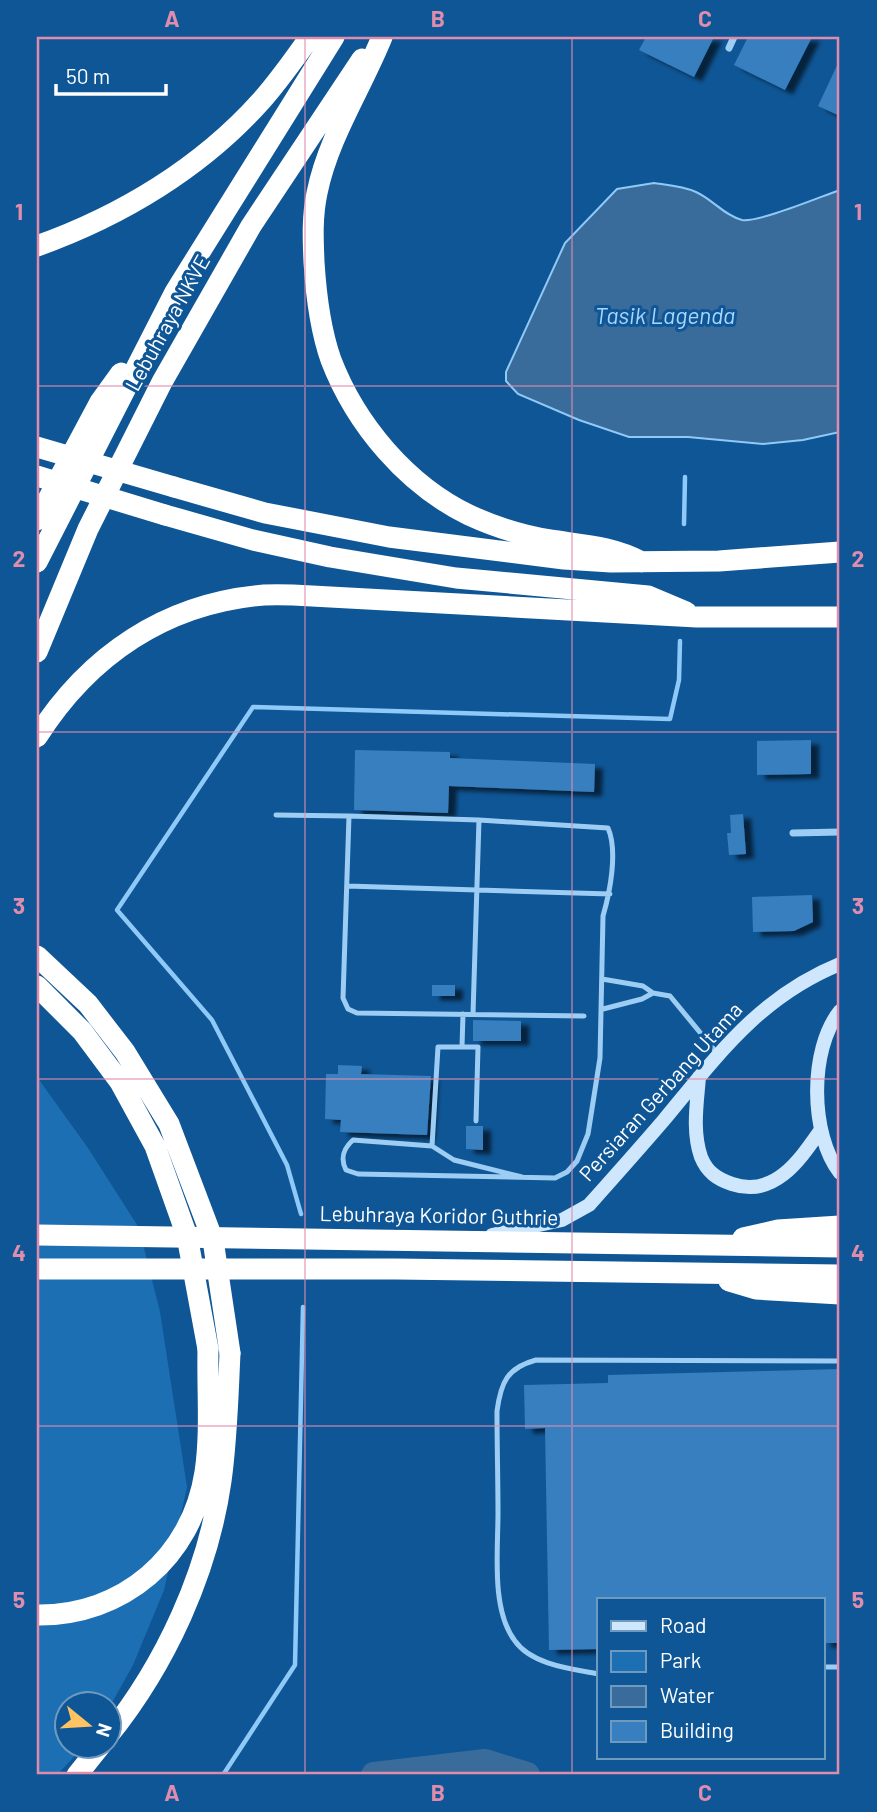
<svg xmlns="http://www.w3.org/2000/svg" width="877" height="1812" font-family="Barlow,sans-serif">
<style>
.green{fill:#1d6fb4}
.water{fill:#396c9b;stroke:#8fc9f8;stroke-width:2}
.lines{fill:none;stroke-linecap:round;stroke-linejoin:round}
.stream{stroke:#8fc9f8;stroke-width:4.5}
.river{stroke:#396c9b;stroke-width:26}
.building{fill:#377fbf;filter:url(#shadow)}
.lane{stroke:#9ecdf4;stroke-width:5}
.street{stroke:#9ecdf4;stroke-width:7}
.secondary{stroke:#cee7fd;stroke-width:14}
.highway{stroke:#fff;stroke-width:21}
.highway-bridge{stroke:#fff;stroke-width:21}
.grid{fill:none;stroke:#e08cad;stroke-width:2;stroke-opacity:0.55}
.labels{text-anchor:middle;stroke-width:6;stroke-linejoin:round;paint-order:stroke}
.street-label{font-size:21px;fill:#fff;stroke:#0f5696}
.water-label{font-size:23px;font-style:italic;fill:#aad6fb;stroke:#0f5696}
.neatline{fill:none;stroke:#e08cad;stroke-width:2.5}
.grid-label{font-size:23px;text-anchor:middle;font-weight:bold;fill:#e08cad}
</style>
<defs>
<filter id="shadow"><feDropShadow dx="8" dy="4.5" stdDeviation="2" flood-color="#0009"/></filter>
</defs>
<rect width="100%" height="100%" fill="#0f5696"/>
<path class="green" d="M 37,1077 L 88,1148 L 139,1228 L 160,1312 L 187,1487 L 164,1590 L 133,1665 L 109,1708 L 108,1703 L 66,1703 L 66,1745 L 84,1746 L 57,1775 L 37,1775 Z"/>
<path class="water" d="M 654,183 C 668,185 683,186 696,192 C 712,199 725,216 742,220 C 758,223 822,196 840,190 L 840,432 L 803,440 L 763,444 L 688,437 L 629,437 L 579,420 L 518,394 L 506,381 L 506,372 L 565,243 L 617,189 Z"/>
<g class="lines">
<path class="stream" d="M 684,524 L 685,477
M 301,1214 L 287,1165 L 212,1020 L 117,910 L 253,707 L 670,719 L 679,680 L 680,641
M 223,1775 L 295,1665 L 303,1307"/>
<path class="river" d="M 374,1775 L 485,1762 L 527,1775"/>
</g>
<path class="building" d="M 646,37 L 714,37 L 694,77 L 639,50 Z
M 748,37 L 812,37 L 785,90 L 734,65 Z
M 840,59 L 840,116 L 818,106 Z
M 811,740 L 811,774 L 757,775 L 757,741 Z
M 355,750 L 450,752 L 450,758 L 595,764 L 594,792 L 449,786 L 448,813 L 354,810 Z
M 743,814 L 746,854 L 729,855 L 727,833 L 731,833 L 730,815 Z
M 812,895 L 813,922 L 794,931 L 753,932 L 752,897 Z
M 432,985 L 455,985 L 455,996 L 432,996 Z
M 473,1020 L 521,1021 L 521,1041 L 473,1041 Z
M 338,1065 L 362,1066 L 361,1074 L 431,1076 L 427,1135 L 340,1132 L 341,1120 L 325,1119 L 326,1074 L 338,1074 Z
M 466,1126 L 483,1126 L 483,1150 L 466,1149 Z
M 840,1369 L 840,1643 L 823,1643 L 823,1600 L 599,1600 L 599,1649 L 549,1650 L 545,1428 L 525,1429 L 524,1385 L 608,1383 L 608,1375 Z"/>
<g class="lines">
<path class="lane" d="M 276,815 L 349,816
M 347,886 L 610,894
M 602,979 L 643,986 L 653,993 L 670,996 L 717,1053
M 603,1009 L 642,999 L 653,993
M 473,1014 L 479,820
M 462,1047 L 463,1014
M 432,1146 L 438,1047 L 478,1047 L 476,1121
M 522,1177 L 454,1160 L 432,1146 L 353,1140 C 343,1149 340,1158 346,1170 L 358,1174 L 555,1178 L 567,1172 L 577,1161 L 588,1134 L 600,1058 L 603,916 C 610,892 618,851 608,828 L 479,820 L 349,816 L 343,998 L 348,1009 L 357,1013 L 584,1016
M 823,1667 L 840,1667
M 599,1674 C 572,1669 532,1665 515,1641 C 491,1610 498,1551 498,1514 C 498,1480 497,1445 497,1411 C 501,1382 507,1368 536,1360 L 840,1361"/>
<path class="street" d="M 729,48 L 734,37
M 793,833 L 840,832"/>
<path class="secondary" d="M 840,1011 C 809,1049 810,1135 840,1173
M 699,1077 C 697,1103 692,1131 701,1157 C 707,1172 717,1179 732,1184 C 774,1198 799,1161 820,1131
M 492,1235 L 562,1220 L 589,1205 C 614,1177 639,1149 663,1121 C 717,1056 759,997 840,964"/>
<path class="highway" d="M 382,37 C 361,89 328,138 317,193 C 312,216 313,239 314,262 C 316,294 320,329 331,360 C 356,425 407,485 469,515 C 493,526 524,536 550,540 C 583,545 612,546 642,562
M 37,246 C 121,216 201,168 261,101 C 279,81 294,59 310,37
M 174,487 L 265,513 L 389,537 L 564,559 L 611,562 L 719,561 L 840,552
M 165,515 L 253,540 L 330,557 L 456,578 L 648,596 L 686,612
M 37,520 L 100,402 L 121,373
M 37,562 L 175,292 L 334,37
M 37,652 L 88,529 L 162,382 L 251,226 L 362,59
M 37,737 C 89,655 166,603 264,595 C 280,594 297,595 312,596 L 697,617 L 840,617
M 37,1235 L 840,1247
M 743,1238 L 778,1230 L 840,1226
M 37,1269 L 396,1269 L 840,1275
M 729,1281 L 756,1289 L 840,1294
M 37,1615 C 123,1616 192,1557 205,1472 C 211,1432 207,1390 208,1349
M 108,1736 C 166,1664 208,1572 221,1481 C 227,1439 228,1395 230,1353
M 77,1775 L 101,1745"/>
<path class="highway-bridge" d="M 37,447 L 174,487
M 37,476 L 165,515
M 37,956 L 88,1004 L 125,1052 L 169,1124 L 213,1240 L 230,1353
M 37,986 L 82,1031 L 120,1082 L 155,1146 L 187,1236 L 208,1349"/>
</g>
<path class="grid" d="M 305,37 L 305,1775M 572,37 L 572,1775M 37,386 L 840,386M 37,732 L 840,732M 37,1079 L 840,1079M 37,1426 L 840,1426"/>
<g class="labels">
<g class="street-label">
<text transform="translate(168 323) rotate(-61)" y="7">Lebuhraya NKVE</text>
<text transform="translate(661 1092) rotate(-48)" y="7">Persiaran Gerbang Utama</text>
<text transform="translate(439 1216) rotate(1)" y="7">Lebuhraya Koridor Guthrie</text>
</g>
<g class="water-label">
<text x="665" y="324">Tasik Lagenda</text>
</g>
</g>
<rect width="877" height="1812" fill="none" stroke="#0f5696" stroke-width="77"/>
<rect x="597" y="1598" width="228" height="161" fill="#0f5696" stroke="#6f9ac0" stroke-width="2"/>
<rect x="611" y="1621" width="35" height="10" fill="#cee7fd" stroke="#6f9ac0" stroke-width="2"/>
<text x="660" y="1633" font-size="21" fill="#ffffff">Road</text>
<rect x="611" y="1651" width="35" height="21" fill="#1d6fb4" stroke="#6f9ac0" stroke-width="2"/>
<text x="660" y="1668" font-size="21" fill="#ffffff">Park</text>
<rect x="611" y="1686" width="35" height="21" fill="#396c9b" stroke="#6f9ac0" stroke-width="2"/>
<text x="660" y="1703" font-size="21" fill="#ffffff">Water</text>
<rect x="611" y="1721" width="35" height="21" fill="#377fbf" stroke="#6f9ac0" stroke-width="2"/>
<text x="660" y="1738" font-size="21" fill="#ffffff">Building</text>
<g transform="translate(88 1725) rotate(108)"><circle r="33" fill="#0f5696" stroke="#6f9ac0" stroke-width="2"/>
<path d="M0-5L12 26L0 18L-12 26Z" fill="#ffc361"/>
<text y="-10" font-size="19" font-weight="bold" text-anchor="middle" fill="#ffffff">N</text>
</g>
<path d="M56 84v10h110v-10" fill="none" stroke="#ffffff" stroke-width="3.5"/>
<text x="66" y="84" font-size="21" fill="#ffffff" stroke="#0f5696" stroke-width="5" paint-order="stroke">50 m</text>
<rect x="38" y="38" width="800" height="1735" class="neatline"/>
<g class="grid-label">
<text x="172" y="27">A</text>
<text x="438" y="27">B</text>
<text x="705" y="27">C</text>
<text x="19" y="220">1</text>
<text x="858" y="220">1</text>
<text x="19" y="567">2</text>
<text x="858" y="567">2</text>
<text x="19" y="914">3</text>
<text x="858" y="914">3</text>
<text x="19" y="1261">4</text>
<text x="858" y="1261">4</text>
<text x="19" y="1608">5</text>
<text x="858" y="1608">5</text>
<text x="172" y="1801">A</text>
<text x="438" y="1801">B</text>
<text x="705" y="1801">C</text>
</g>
</svg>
